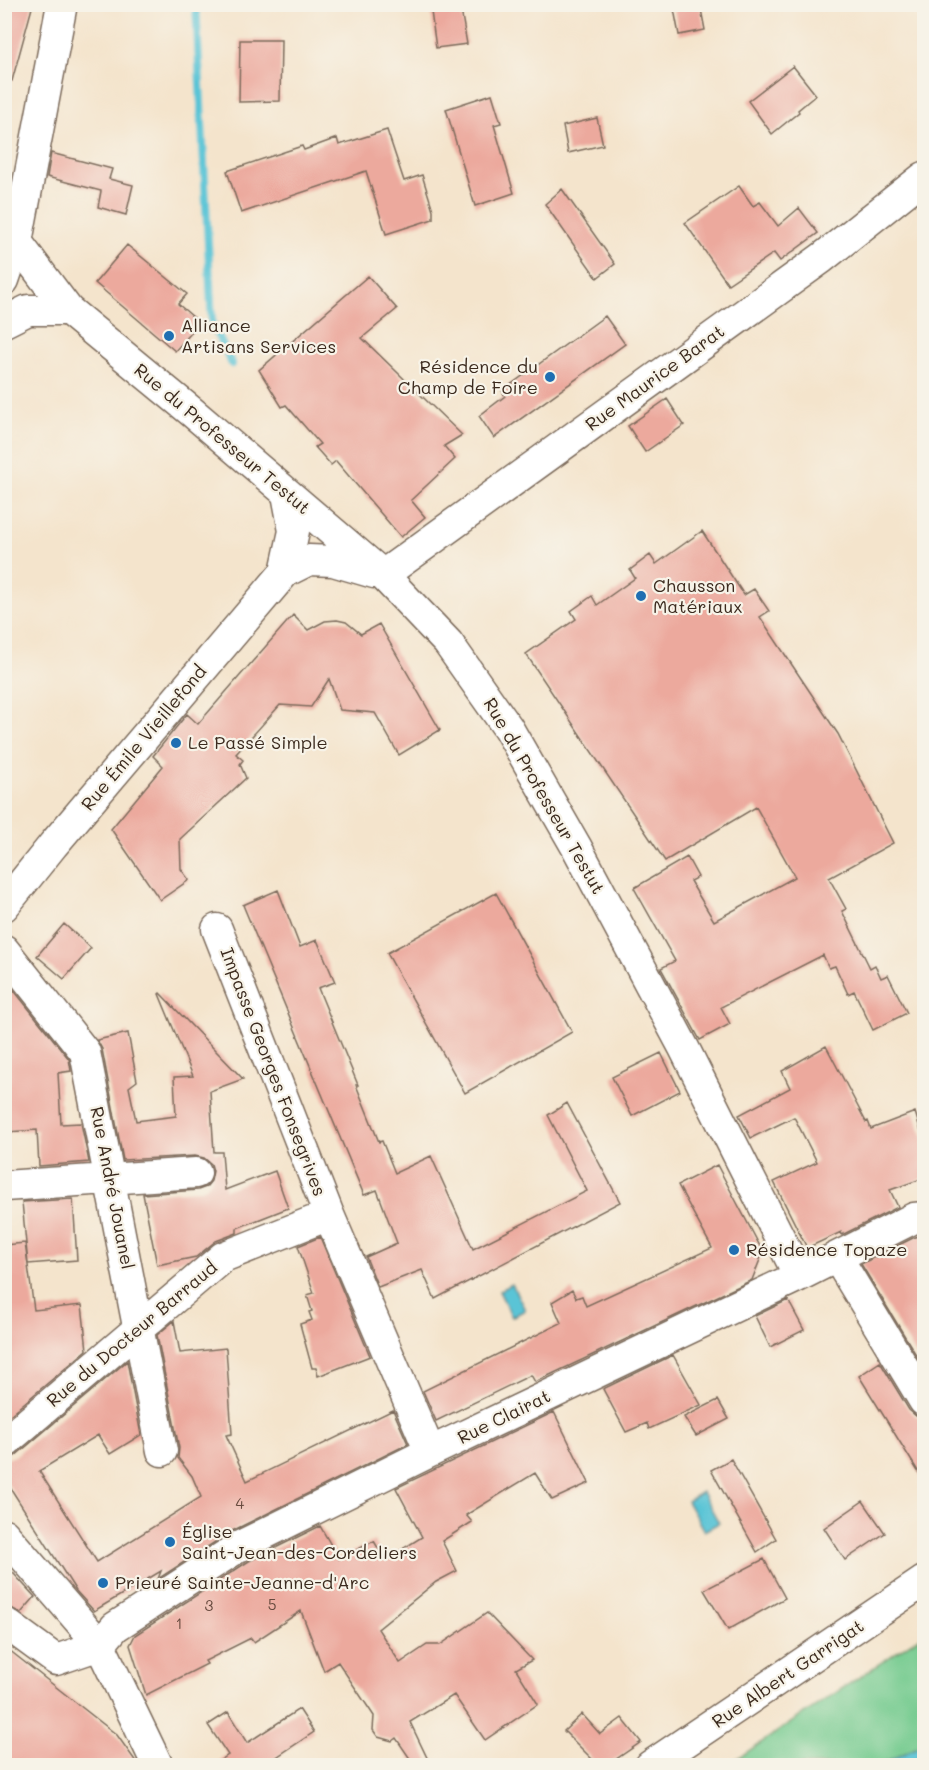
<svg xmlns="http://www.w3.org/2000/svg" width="929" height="1770" font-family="Mali,sans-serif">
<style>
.green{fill:#75cb8f;stroke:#587a56;stroke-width:1.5}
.water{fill:#5ac4d6;stroke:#4a777a;stroke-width:1.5}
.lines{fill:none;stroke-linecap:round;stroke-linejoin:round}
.stream{stroke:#5ac4d6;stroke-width:8}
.building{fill:#eca99d}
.minor-casing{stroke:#7c6b5b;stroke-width:33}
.minor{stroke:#fff;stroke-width:30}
.poi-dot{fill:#1f6fb2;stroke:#f7f3e8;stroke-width:2}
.labels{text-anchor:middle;stroke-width:4.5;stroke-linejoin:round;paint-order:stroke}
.number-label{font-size:15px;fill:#674a3e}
.poi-label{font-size:18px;fill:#3b2a1e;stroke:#f7f3e8;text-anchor:start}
.street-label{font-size:18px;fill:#3b2a1e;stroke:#f7f3e8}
</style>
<rect width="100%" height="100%" fill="#f7f3e8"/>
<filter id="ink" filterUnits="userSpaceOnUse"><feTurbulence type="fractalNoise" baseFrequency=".0167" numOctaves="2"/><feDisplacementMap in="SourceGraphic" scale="12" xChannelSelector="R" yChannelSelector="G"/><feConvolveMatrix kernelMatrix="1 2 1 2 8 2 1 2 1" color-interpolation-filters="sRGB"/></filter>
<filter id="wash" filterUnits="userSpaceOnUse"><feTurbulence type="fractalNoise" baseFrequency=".008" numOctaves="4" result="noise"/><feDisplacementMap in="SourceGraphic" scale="24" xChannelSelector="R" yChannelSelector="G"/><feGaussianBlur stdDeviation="1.35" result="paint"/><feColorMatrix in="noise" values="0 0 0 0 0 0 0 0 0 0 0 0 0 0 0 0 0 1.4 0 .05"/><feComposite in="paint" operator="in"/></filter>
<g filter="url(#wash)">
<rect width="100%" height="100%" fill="#f4e4cc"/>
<path class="green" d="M 924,1634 L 924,1744 L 881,1765 L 726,1766 Z"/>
<path class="water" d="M 512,1284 L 525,1310 L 512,1317 L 499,1291 Z
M 702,1492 L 719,1523 L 704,1531 L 687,1501 Z
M 924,1744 L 924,1765 L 881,1765 Z"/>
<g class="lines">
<path class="stream" d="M 196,4 L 212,323 L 232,364"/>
</g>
<g id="blocks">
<path class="building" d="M 4,4 L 33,4 L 12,81 L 4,80 Z
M 430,4 L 460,4 L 467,44 L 436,48 Z
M 673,4 L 700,4 L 705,30 L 679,35 Z
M 240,40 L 281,40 L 280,101 L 239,102 Z
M 793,66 L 816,95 L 798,110 L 799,112 L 772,134 L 748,101 Z
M 492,94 L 501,123 L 494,125 L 514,193 L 475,206 L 446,109 Z
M 597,118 L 603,145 L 568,153 L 563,126 Z
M 387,130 L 404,181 L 422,175 L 433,210 L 433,219 L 386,234 L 366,171 L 241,213 L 227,171 L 302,146 L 304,150 L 337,138 L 339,145 Z
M 51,153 L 112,169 L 109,179 L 133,185 L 126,215 L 98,207 L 101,191 L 47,177 Z
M 739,186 L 753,206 L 760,202 L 778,226 L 799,208 L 818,233 L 780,261 L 774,253 L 728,284 L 685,223 Z
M 562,189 L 615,264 L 597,278 L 545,204 Z
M 127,245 L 187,294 L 178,304 L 200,323 L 175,351 L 95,283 Z
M 368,276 L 397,309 L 362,338 L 462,435 L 444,446 L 455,459 L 411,500 L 425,517 L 401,537 L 336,461 L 331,465 L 315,447 L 320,444 L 286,405 L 282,407 L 259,370 Z
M 605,316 L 625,344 L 494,438 L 479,416 L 505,396 L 502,391 Z
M 667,399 L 684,425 L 645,452 L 628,426 Z
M 702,531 L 744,595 L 754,589 L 769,611 L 760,617 L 838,734 L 893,843 L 829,878 L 846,909 L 842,911 L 870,968 L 875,965 L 881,978 L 888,975 L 907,1013 L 873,1030 L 854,991 L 848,994 L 835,966 L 829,968 L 823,955 L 721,1007 L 730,1024 L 700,1040 L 661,968 L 675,961 L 634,888 L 687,857 L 698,877 L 690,881 L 714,921 L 795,877 L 756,807 L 665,861 L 526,654 L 576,619 L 571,611 L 592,596 L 597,605 L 635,578 L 630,570 L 650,555 L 656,564 Z
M 293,615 L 308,630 L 325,621 L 337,620 L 346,622 L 361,634 L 379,624 L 440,730 L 399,755 L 375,713 L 340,710 L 329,679 L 311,707 L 280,705 L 236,754 L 243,760 L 240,764 L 246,778 L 180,839 L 181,869 L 189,880 L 160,900 L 111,829 L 163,766 L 153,756 L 187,714 L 198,724 Z
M 278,890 L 300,947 L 317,940 L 335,982 L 318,988 L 358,1085 L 356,1085 L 379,1142 L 382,1141 L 395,1173 L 431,1156 L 473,1249 L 587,1191 L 548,1115 L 567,1103 L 620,1202 L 435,1299 L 422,1270 L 378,1287 L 366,1257 L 397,1243 L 377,1190 L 364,1195 L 243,905 Z
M 496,893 L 572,1032 L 465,1093 L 387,953 Z
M 64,924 L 91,948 L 64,979 L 37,956 Z
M 4,978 L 69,1059 L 71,1071 L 58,1073 L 61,1124 L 81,1123 L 89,1162 L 39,1166 L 37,1130 L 6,1132 Z
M 160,993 L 243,1079 L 210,1091 L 214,1152 L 222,1152 L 225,1190 L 275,1171 L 288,1208 L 237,1228 L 237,1233 L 216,1241 L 196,1257 L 157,1265 L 143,1194 L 198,1190 L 206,1187 L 211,1181 L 213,1171 L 211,1164 L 204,1158 L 195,1156 L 123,1160 L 102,1049 L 97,1040 L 128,1033 L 137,1081 L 129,1087 L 136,1121 L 176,1116 L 174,1077 L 193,1076 L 159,994 Z
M 826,1046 L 866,1122 L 868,1121 L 871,1129 L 915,1112 L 924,1141 L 924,1178 L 890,1190 L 898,1207 L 842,1235 L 841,1232 L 807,1248 L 774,1182 L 817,1162 L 794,1117 L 751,1138 L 739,1115 L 790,1088 L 782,1071 Z
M 661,1053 L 680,1091 L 632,1116 L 612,1077 Z
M 717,1165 L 763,1252 L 752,1280 L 535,1382 L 531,1375 L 436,1421 L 423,1391 L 561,1323 L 552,1302 L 572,1290 L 576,1298 L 582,1296 L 586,1306 L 712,1248 L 678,1185 Z
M 73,1199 L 77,1260 L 28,1264 L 22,1202 Z
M 924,1234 L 924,1368 L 861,1264 L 913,1238 Z
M 320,1237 L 370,1356 L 318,1376 L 316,1368 L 312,1368 L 300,1324 L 312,1320 L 309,1312 L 312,1311 L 307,1295 L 314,1293 L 298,1246 Z
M 25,1243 L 34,1310 L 82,1305 L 87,1350 L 4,1420 L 4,1245 Z
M 788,1300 L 804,1330 L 770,1347 L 755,1316 Z
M 174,1321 L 180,1353 L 226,1348 L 232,1434 L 226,1435 L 247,1481 L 393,1410 L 408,1444 L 232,1531 L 158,1579 L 161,1571 L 94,1611 L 76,1591 L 4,1478 L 4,1460 L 15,1456 L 127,1361 L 141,1435 L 110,1454 L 98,1435 L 39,1471 L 97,1562 L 201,1497 L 192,1476 L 178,1458 L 179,1448 L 157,1335 Z
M 673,1355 L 701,1405 L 649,1429 L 647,1423 L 626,1432 L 603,1389 Z
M 880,1362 L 909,1410 L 916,1416 L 924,1418 L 924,1481 L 859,1376 Z
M 718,1400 L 729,1419 L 696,1436 L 684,1417 Z
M 554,1412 L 589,1483 L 552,1500 L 535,1473 L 466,1515 L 472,1522 L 442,1541 L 457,1571 L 436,1582 L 378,1629 L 400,1663 L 427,1645 L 440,1645 L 487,1613 L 532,1660 L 516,1669 L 538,1704 L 485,1740 L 454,1695 L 410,1722 L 431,1766 L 415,1766 L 396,1738 L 392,1741 L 378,1737 L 373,1730 L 374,1716 L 338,1662 L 324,1671 L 301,1611 L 254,1642 L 251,1638 L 205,1661 L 207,1664 L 146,1695 L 130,1645 L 135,1635 L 249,1561 L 320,1526 L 339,1559 L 374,1541 L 385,1560 L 422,1537 L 396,1488 Z
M 731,1459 L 776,1539 L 757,1552 L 711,1470 Z
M 863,1501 L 885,1533 L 845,1560 L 824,1528 Z
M 764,1559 L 785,1598 L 728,1630 L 704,1590 Z
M 4,1563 L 35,1597 L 21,1613 L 4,1605 Z
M 4,1646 L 117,1735 L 139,1766 L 4,1766 Z
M 299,1709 L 314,1732 L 263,1766 L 212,1766 L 228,1755 L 208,1725 L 228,1712 L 247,1743 Z
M 582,1714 L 600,1734 L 622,1718 L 641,1742 L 606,1766 L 599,1766 L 564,1731 Z"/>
</g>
</g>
<g filter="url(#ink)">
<use href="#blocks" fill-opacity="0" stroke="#7c6b5b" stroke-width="1.5"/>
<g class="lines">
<g class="minor-casing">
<path id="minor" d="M 17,242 L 68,310 L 192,412 L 383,575 L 448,643 L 508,728 L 577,848 L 684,1048 L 799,1276
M 4,280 L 17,242 L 62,4
M 4,322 L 28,310 L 68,310
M 285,572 L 294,531 L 287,494
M 383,575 L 822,258 L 924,177
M 4,906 L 53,845 L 285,572 L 309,560 L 333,561 L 374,573
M 217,929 L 329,1215
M 4,950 L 85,1052 L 162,1451
M 4,1186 L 196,1173
M 837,1257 L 924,1401
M 4,1443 L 223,1257 L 329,1215 L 430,1452
M 4,1534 L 100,1645 L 158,1766
M 4,1622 L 56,1660 L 100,1645
M 100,1645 L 115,1627 L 240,1546 L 430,1452 L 799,1276 L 914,1218 L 924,1217
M 650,1766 L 924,1581"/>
</g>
<use href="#minor" class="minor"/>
</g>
</g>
<g class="poi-dot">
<circle cx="169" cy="336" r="6"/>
<circle cx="550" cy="377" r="6"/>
<circle cx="641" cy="596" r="6"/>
<circle cx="176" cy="743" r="6"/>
<circle cx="734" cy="1250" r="6"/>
<circle cx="170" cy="1542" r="6"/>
<circle cx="103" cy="1583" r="6"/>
</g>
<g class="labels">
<g class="number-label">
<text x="240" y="1509">4</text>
<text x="272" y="1610">5</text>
<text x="209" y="1611">3</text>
<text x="179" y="1629">1</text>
</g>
<g class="poi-label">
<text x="181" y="332">Alliance<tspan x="181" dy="21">Artisans Services</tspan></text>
<text x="538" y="373" text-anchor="end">Résidence du<tspan x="538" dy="21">Champ de Foire</tspan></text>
<text x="653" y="592">Chausson<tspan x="653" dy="21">Matériaux</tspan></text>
<text x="188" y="749">Le Passé Simple</text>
<text x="746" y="1256">Résidence Topaze</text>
<text x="182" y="1538">Église<tspan x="182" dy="21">Saint-Jean-des-Cordeliers</tspan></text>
<text x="115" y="1589">Prieuré Sainte-Jeanne-d'Arc</text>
</g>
<g class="street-label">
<text transform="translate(655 378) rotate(-36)" y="6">Rue Maurice Barat</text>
<text transform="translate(222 439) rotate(40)" y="6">Rue du Professeur Testut</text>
<text transform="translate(144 738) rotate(-50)" y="6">Rue Émile Vieillefond</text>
<text transform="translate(544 796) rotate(60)" y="6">Rue du Professeur Testut</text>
<text transform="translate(273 1072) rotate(69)" y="6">Impasse Georges Fonsegrives</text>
<text transform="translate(112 1188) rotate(79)" y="6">Rue André Jouanel</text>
<text transform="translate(132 1334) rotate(-40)" y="6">Rue du Docteur Barraud</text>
<text transform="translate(504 1417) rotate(-26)" y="6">Rue Clairat</text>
<text transform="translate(788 1674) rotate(-34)" y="6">Rue Albert Garrigat</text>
</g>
</g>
<rect width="929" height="1770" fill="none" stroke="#f7f3e8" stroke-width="24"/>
</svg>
